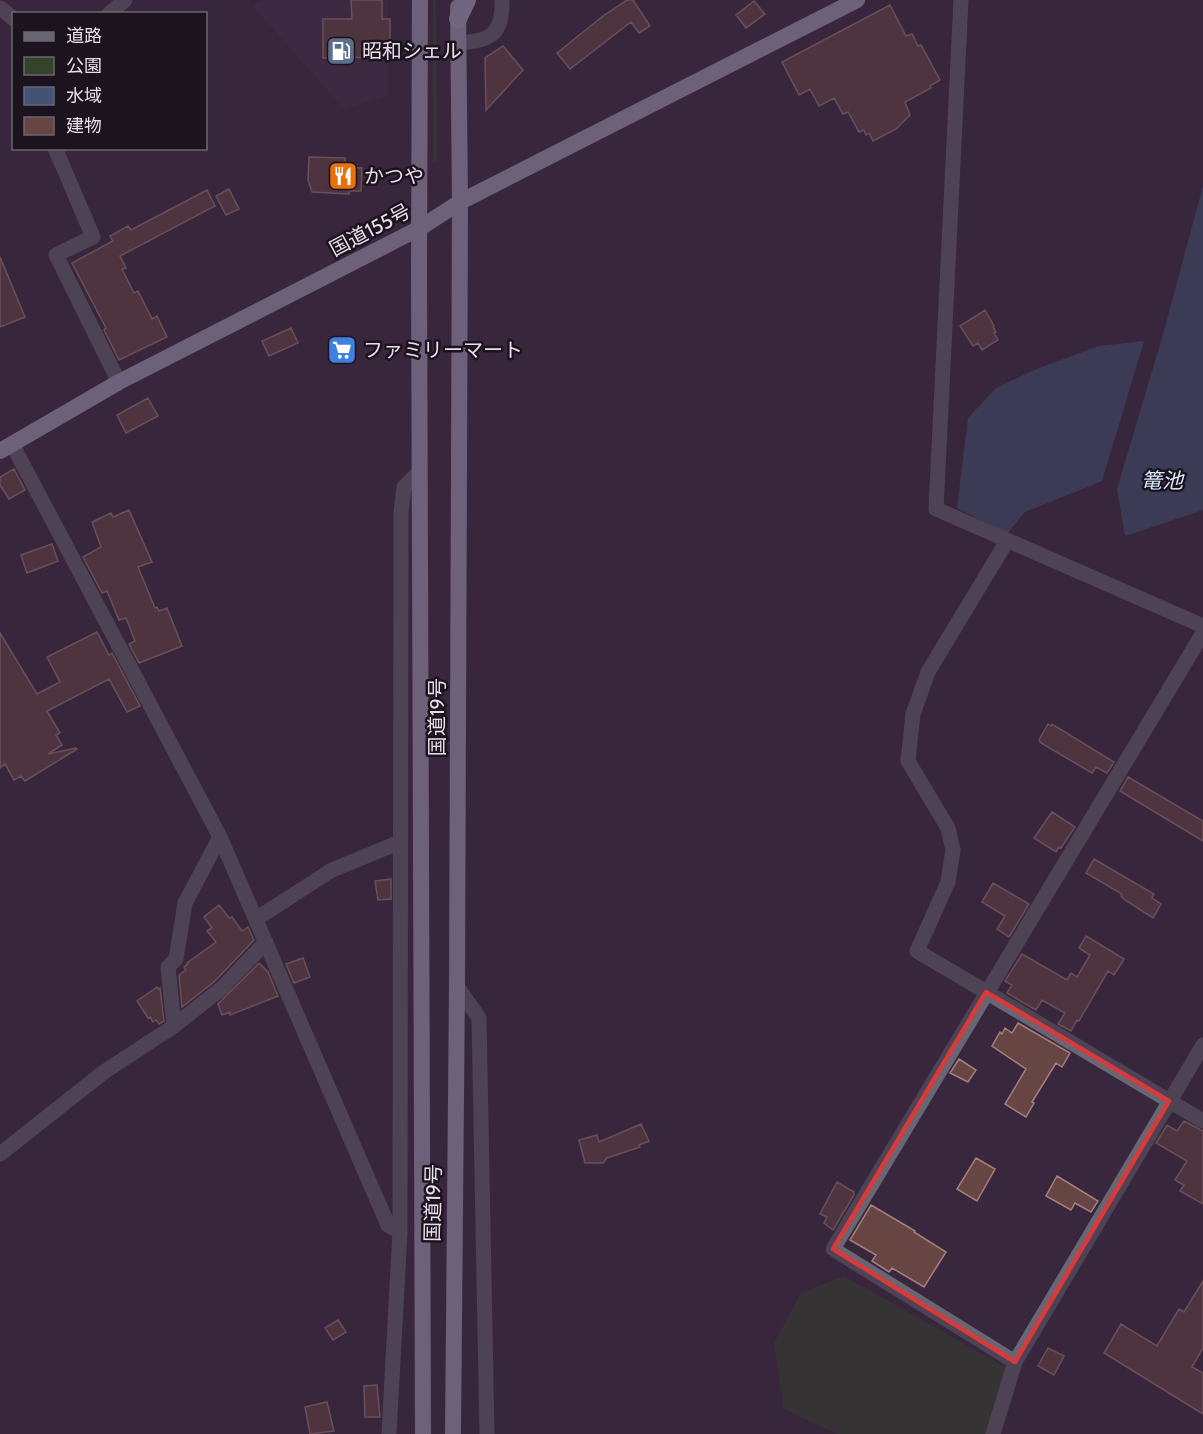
<svg xmlns="http://www.w3.org/2000/svg" width="1203" height="1434" font-family="Cabin,'Noto Sans JP',sans-serif">
<style>
.built{fill:#432e49}
.green{fill:#34442a}
.water{fill:#425475}
.building{fill:#664543;stroke:#a4807d;stroke-width:1.5}
.lines{fill:none;stroke-linecap:round;stroke-linejoin:round}
.minor{stroke:#696673;stroke-width:15}
.trunk{stroke:#ada6c4;stroke-width:16}
.motorway{stroke:#b8b1d1;stroke-width:18}
.marked{fill:none;stroke:#d83a3c;stroke-width:4.5;stroke-linejoin:round}
.labels{text-anchor:middle;stroke-width:5;stroke-linejoin:round;paint-order:stroke}
.poi-label{font-size:20px;fill:#e9ddec;stroke:#1b131d;text-anchor:start}
.street-label{font-size:20px;fill:#e9ddec;stroke:#1b131d}
.water-label{font-size:21px;font-style:italic;fill:#d7e5fd;stroke:#1b131d}
</style>
<rect width="100%" height="100%" fill="#38273d"/>
<path class="built" d="M 263,0 L 388,0 L 389,96 L 344,109 L 253,6 Z"/>
<path class="green" d="M 433,0 L 436,0 L 437,161 L 433,162 Z
M 844,1276 L 1009,1369 L 988,1434 L 837,1434 L 784,1409 L 774,1343 L 801,1293 Z"/>
<path class="water" d="M 1203,186 L 1203,510 L 1125,536 L 1117,489 L 1162,338 Z
M 1144,341 L 1102,481 L 1025,512 L 1007,534 L 957,508 L 968,418 L 996,388 L 1034,370 L 1099,346 Z"/>
<path class="building" d="M 351,0 L 382,0 L 382,19 L 390,19 L 390,57 L 323,58 L 323,19 L 352,19 Z
M 627,0 L 633,0 L 650,26 L 639,33 L 631,22 L 570,69 L 557,53 L 603,16 Z
M 754,1 L 765,14 L 746,28 L 736,15 Z
M 890,5 L 906,36 L 912,34 L 918,46 L 921,45 L 940,80 L 930,86 L 931,88 L 905,102 L 910,115 L 896,129 L 873,141 L 869,133 L 866,135 L 864,130 L 859,132 L 848,112 L 843,114 L 834,98 L 819,106 L 810,89 L 799,95 L 782,62 Z
M 503,46 L 523,70 L 486,110 L 485,58 Z
M 309,157 L 345,158 L 345,167 L 362,168 L 361,191 L 349,191 L 349,194 L 312,192 L 308,180 Z
M 229,189 L 239,209 L 226,215 L 216,196 Z
M 207,190 L 215,206 L 120,256 L 126,268 L 122,269 L 134,293 L 138,291 L 152,319 L 157,316 L 167,337 L 119,360 L 104,330 L 106,328 L 72,263 L 113,241 L 110,236 L 128,226 L 131,230 Z
M 0,257 L 25,317 L 0,327 Z
M 985,310 L 994,326 L 993,327 L 996,332 L 994,333 L 998,340 L 982,350 L 978,343 L 973,346 L 960,326 Z
M 291,328 L 298,343 L 269,356 L 262,341 Z
M 148,398 L 158,416 L 126,433 L 117,415 Z
M 14,469 L 25,490 L 9,499 L 0,485 L 0,477 Z
M 129,510 L 152,562 L 138,567 L 155,608 L 157,607 L 159,611 L 167,608 L 182,646 L 139,663 L 129,644 L 135,641 L 126,618 L 119,620 L 107,591 L 102,593 L 83,557 L 101,547 L 92,522 L 111,513 L 113,517 Z
M 52,544 L 58,561 L 27,573 L 21,555 Z
M 97,632 L 109,655 L 112,653 L 140,706 L 127,712 L 109,679 L 47,711 L 60,733 L 56,735 L 62,745 L 48,754 L 76,748 L 77,749 L 25,781 L 21,776 L 14,780 L 5,764 L 0,768 L 0,633 L 37,694 L 60,682 L 47,657 Z
M 1048,724 L 1051,726 L 1052,724 L 1114,762 L 1107,773 L 1096,767 L 1092,773 L 1041,743 L 1039,740 Z
M 1128,777 L 1203,821 L 1203,841 L 1120,791 Z
M 1052,812 L 1075,827 L 1061,848 L 1059,847 L 1056,852 L 1034,838 Z
M 1094,859 L 1154,894 L 1152,898 L 1161,904 L 1153,918 L 1125,900 L 1121,896 L 1122,894 L 1086,873 Z
M 391,879 L 391,899 L 378,900 L 375,881 Z
M 993,883 L 1029,904 L 1009,937 L 997,929 L 1005,916 L 982,902 Z
M 219,905 L 229,918 L 232,917 L 242,931 L 248,927 L 254,940 L 215,981 L 182,1007 L 179,975 L 186,970 L 184,967 L 188,964 L 187,963 L 216,942 L 207,931 L 212,928 L 204,917 Z
M 1086,936 L 1124,959 L 1114,975 L 1108,971 L 1079,1021 L 1077,1020 L 1071,1031 L 1058,1024 L 1065,1013 L 1042,1000 L 1036,1010 L 1007,993 L 1012,985 L 1005,981 L 1022,954 L 1067,980 L 1071,973 L 1077,977 L 1090,955 L 1079,948 Z
M 303,958 L 310,977 L 294,983 L 286,964 Z
M 259,963 L 268,972 L 278,996 L 230,1015 L 230,1012 L 222,1015 L 218,1004 Z
M 157,987 L 158,989 L 160,988 L 164,1021 L 159,1024 L 156,1020 L 153,1022 L 150,1017 L 148,1018 L 137,1001 Z
M 1018,1023 L 1070,1053 L 1062,1067 L 1056,1063 L 1032,1102 L 1034,1103 L 1026,1117 L 1005,1104 L 1026,1069 L 992,1046 L 1000,1032 L 1002,1034 L 1005,1028 L 1012,1033 Z
M 959,1059 L 976,1070 L 968,1082 L 950,1073 Z
M 1184,1121 L 1203,1131 L 1203,1204 L 1180,1191 L 1184,1185 L 1175,1180 L 1187,1161 L 1156,1143 L 1167,1125 L 1177,1131 Z
M 641,1124 L 649,1141 L 639,1145 L 640,1147 L 607,1158 L 603,1163 L 585,1163 L 579,1140 L 597,1135 L 599,1142 Z
M 976,1158 L 995,1169 L 977,1201 L 957,1189 Z
M 1057,1176 L 1098,1201 L 1091,1212 L 1075,1203 L 1071,1210 L 1046,1196 Z
M 837,1182 L 854,1192 L 854,1195 L 833,1230 L 824,1223 L 827,1217 L 820,1214 Z
M 871,1205 L 915,1231 L 914,1232 L 946,1252 L 924,1287 L 892,1268 L 889,1272 L 872,1261 L 876,1255 L 850,1240 Z
M 1203,1281 L 1203,1348 L 1192,1367 L 1203,1373 L 1203,1414 L 1104,1353 L 1121,1324 L 1157,1346 L 1179,1309 L 1184,1312 Z
M 338,1320 L 346,1332 L 333,1340 L 325,1328 Z
M 1048,1348 L 1064,1356 L 1054,1375 L 1038,1366 Z
M 377,1385 L 380,1417 L 365,1417 L 364,1386 Z
M 327,1402 L 334,1431 L 310,1434 L 305,1407 Z"/>
<g class="lines">
<path class="minor" d="M 961,0 L 936,509 L 1203,626
M 0,8 L 14,19
M 109,14 L 125,0
M 459,43 C 491,41 503,34 502,0
M 55,148 L 93,237 L 56,255 L 119,382
M 12,444 L 220,837 L 388,1225 L 400,1232
M 1007,541 L 928,672 L 913,714 L 908,761 L 948,828 L 953,850 L 948,882 L 917,951 L 1203,1121
M 256,919 L 332,870 L 400,842
M 457,986 L 479,1018 L 487,1434
M 174,1026 L 168,967 L 176,959 L 185,903 L 220,837
M 0,1154 L 104,1072 L 174,1026 L 222,988 L 266,942
M 1015,1362 L 833,1249 L 1203,633
M 389,1434 L 400,1232 L 401,512 L 404,487 L 420,471
M 993,1434 L 1015,1362 L 1203,1045"/>
<path class="trunk" d="M 420,0 L 419,271 L 423,1434
M 0,451 L 119,382 L 420,228 L 460,202 L 857,0
M 453,1434 L 457,986 L 460,202 L 458,7"/>
<path class="motorway" d="M 458,19 L 467,0"/>
</g>
<path d="M0 0H1203V1434H0ZM 986,992 L 1169,1101 L 1015,1362 L 833,1249 Z" fill="#38273d" fill-opacity=".55" fill-rule="evenodd"/>
<path class="marked" d="M 986,992 L 1169,1101 L 1015,1362 L 833,1249 Z"/>
<defs>
<g id="fuel-square" transform="scale(1.5)"><rect x="-9" y="-9" width="18" height="18" rx="4" fill="#5c6f8a" stroke="#1b131d"/><path d="M-5.5-6h7V0h2V4h1.3V-2.5L3-4.5l.8-.8L6-3V5H2.5V1h-1V6h-7ZM-4.2-4.7v3.2H.2V-4.7Z" fill="#fff"/></g>
<g id="restaurant-square" transform="scale(1.5)"><rect x="-9" y="-9" width="18" height="18" rx="4" fill="#e8710a" stroke="#1b131d"/><path d="M-5-6h1v4h1v-4h1v4h1v-4h1v5L-1.5 .5V6h-2V.5L-5-1ZM5-6V6H3V1.5H1.5Q1.5-4 5-6Z" fill="#fff"/></g>
<g id="supermarket-square" transform="scale(1.5)"><rect x="-9" y="-9" width="18" height="18" rx="4" fill="#3f7fe0" stroke="#1b131d"/><path d="M-6-5.5h2.5l.6 2H6L4.5 2H-2.5L-4.4-4H-6ZM-1.5 3.2a1.3 1.3 0 1 0 .1 0ZM3 3.2a1.3 1.3 0 1 0 .1 0Z" fill="#fff"/></g>
</defs>
<g fill-rule="evenodd">
<use href="#fuel-square" x="341" y="51"/>
<use href="#restaurant-square" x="343" y="176"/>
<use href="#supermarket-square" x="342" y="350"/>
</g>
<g class="labels">
<g class="poi-label">
<text x="362" y="58">昭和シェル</text>
<text x="364" y="183">かつや</text>
<text x="363" y="357">ファミリーマート</text>
</g>
<g class="street-label">
<text transform="translate(370 230) rotate(-28)" y="7">国道155号</text>
<text transform="translate(437 717) rotate(-90)" y="7">国道19号</text>
<text transform="translate(433 1203) rotate(-89)" y="7">国道19号</text>
</g>
<g class="water-label">
<text x="1162" y="488">篭池</text>
</g>
</g>
<rect x="12" y="12" width="195" height="138" fill="#1b131d" stroke="#6d6470" stroke-width="1.5"/>
<rect x="24" y="32" width="30" height="9" fill="#696673" stroke="#6d6470" stroke-width="1.5"/>
<text x="66" y="42" font-size="18" fill="#e9ddec">道路</text>
<rect x="24" y="57" width="30" height="18" fill="#34442a" stroke="#6d6470" stroke-width="1.5"/>
<text x="66" y="72" font-size="18" fill="#e9ddec">公園</text>
<rect x="24" y="87" width="30" height="18" fill="#425475" stroke="#6d6470" stroke-width="1.5"/>
<text x="66" y="102" font-size="18" fill="#e9ddec">水域</text>
<rect x="24" y="117" width="30" height="18" fill="#664543" stroke="#6d6470" stroke-width="1.5"/>
<text x="66" y="132" font-size="18" fill="#e9ddec">建物</text>
</svg>
